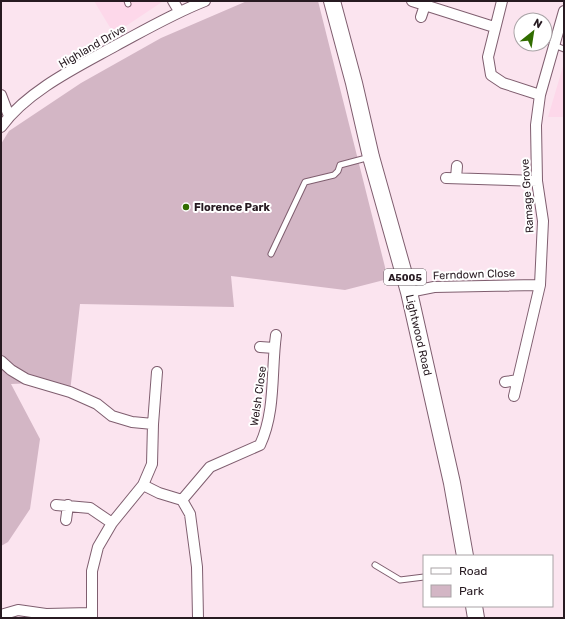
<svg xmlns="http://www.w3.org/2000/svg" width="565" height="619" font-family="Rubik,sans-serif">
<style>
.built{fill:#fdd8ea}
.green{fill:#d3b6c5}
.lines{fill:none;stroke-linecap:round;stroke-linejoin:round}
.lane-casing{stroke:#7f5e6f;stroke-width:7}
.street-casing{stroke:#7f5e6f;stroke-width:12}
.primary-casing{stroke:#7f5e6f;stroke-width:18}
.lane{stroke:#fff;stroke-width:5}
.street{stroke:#fff;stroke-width:10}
.primary{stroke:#fff;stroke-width:16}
.poi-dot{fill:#316d00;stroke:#fff;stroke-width:1.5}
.labels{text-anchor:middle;stroke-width:4;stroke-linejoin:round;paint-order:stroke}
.shield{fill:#fff;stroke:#685f64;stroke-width:1}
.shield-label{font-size:10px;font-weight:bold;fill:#271a21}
.street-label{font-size:11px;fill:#271a21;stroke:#fff}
.poi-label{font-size:11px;font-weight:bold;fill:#271a21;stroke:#fff;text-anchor:start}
</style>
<rect width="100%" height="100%" fill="#fbe4ef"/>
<path class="built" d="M 94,1 L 162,1 L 162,2 L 114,34 Z
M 564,63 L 564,117 L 548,117 Z"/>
<path class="green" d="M 247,1 L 318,1 L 388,279 L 345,290 L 231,276 L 234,307 L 80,304 L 70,392 L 36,383 L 11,384 L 40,439 L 30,509 L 8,542 L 1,546 L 1,144 L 9,131 L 81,83 L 161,38 Z"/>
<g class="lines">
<g class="lane-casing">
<path id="lane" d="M 127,1 L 128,4
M 554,45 L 564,49
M 271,254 L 305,182 L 334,175 L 338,171 L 340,165 L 370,157
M 375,565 L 400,580 L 424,577"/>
</g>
<g class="street-casing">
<path id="street" d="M 173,1 L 179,11
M 412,1 L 494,27
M 502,1 L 488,57 L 491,75 L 503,83 L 540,95
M 421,17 L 425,5
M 1,95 L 9,116
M 1,127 C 27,91 77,67 115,46 C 145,30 174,13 205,1
M 446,178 L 537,181
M 456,178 L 457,166
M 409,292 L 434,287 L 540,285
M 260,347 L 274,348
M 1,361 L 11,370 L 26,379 L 70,392 L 97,404 L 112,416 L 132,422 L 153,424 L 152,464 L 143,485 L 112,523 L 98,547 L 92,571 L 92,618
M 505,382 L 518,380
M 514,396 L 540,285 L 543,221 L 537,181 L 536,125 L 540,95 L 564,11
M 153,424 L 157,372
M 143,485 L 159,493 L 182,500 L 190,514 L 197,567 L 198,618
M 182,500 L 210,467 L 260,445 C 276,411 271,371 276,335
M 56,505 L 90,508 L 112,523
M 66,520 L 68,505
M 1,615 L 18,610 L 46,614 L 91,613"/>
</g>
<g class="primary-casing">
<path id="primary" d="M 332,1 L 354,83 L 371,157 L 409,292 L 452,483 L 465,556
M 474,606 L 476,618"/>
</g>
<use href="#lane" class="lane"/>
<use href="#street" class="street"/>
<use href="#primary" class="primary"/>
</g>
<circle class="poi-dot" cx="186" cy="207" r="4"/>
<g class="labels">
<rect class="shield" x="384" y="269" width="42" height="16" rx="3"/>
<g class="shield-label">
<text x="405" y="281">A5005</text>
</g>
<g class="street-label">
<text transform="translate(92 46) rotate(-30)" y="4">Highland Drive</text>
<text transform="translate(527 196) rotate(-94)" y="4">Ramage Grove</text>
<text transform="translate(474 274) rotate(-2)" y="4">Ferndown Close</text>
<text transform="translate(419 335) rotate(77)" y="4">Lightwood Road</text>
<text transform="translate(258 396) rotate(-82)" y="4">Welsh Close</text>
</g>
<g class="poi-label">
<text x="194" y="211">Florence Park</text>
</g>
</g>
<rect width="565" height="619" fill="none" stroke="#271a21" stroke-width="4"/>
<rect x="423" y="555" width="130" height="52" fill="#ffffff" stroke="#a9a3a6"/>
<rect x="431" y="568" width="20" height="6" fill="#ffffff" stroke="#a9a3a6"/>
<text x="459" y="575" font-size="12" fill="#271a21">Road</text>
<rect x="431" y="585" width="20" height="12" fill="#d3b6c5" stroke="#a9a3a6"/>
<text x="459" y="595" font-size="12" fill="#271a21">Park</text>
<g transform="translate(533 32) rotate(30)"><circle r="19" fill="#ffffff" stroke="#a9a3a6"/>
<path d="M0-3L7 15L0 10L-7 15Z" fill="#316d00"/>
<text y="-6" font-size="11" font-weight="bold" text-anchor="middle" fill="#271a21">N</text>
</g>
</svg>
